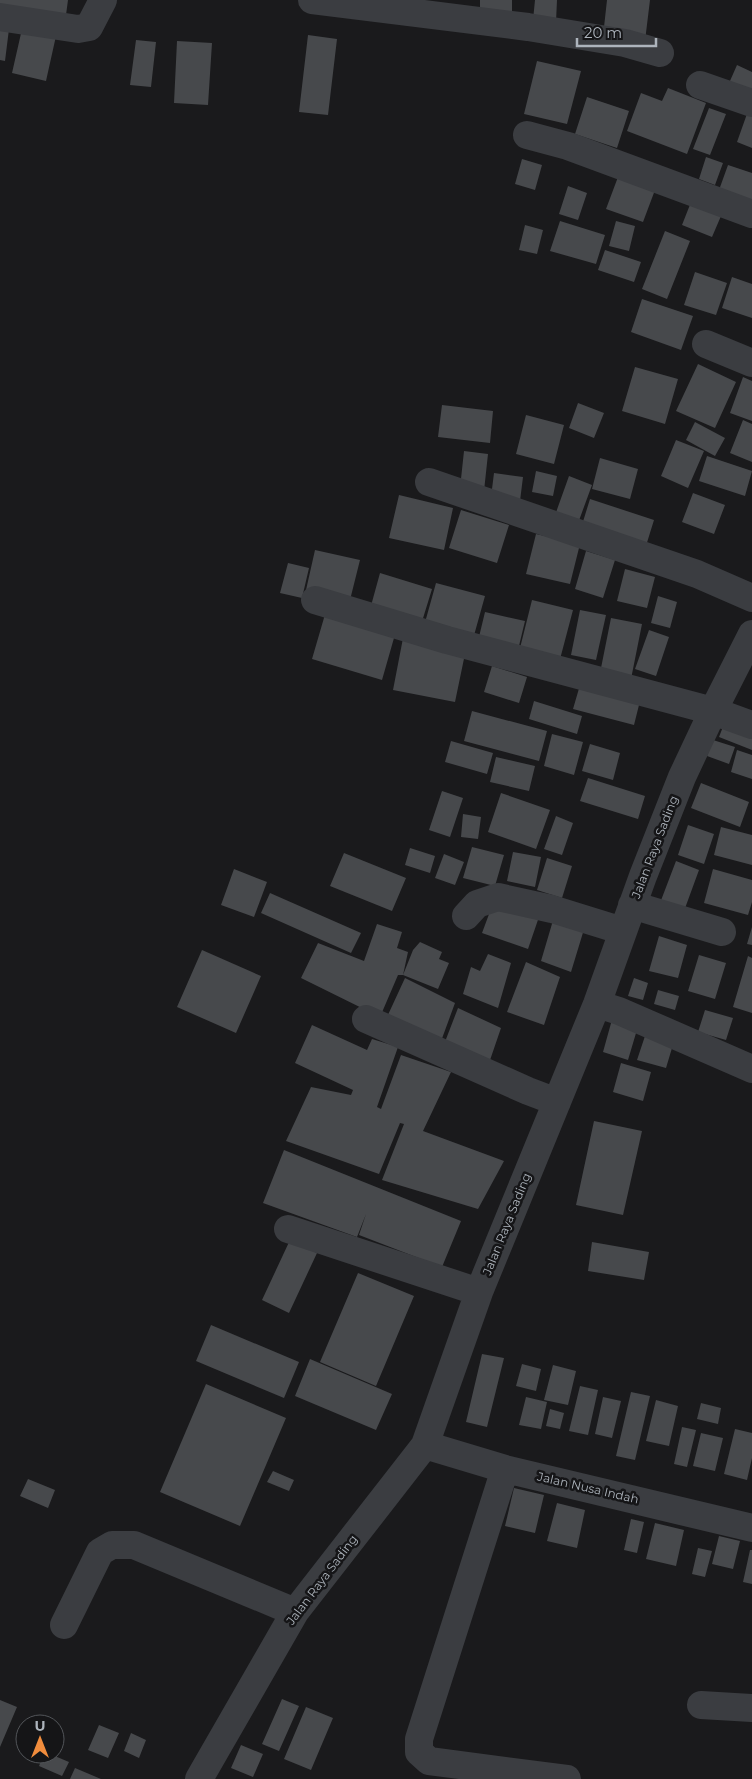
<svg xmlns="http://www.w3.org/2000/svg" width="752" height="1779" font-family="Montserrat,sans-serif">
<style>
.building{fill:#47494c}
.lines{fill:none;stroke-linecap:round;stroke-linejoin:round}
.minor{stroke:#3b3d41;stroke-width:28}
.labels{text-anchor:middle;stroke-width:5;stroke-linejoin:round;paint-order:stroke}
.street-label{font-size:12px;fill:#adb4bc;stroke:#151517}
</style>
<rect width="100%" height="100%" fill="#1a1a1c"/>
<path class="building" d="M 0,0 L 68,0 L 66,15 L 0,8 Z
M 480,0 L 512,0 L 512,15 L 480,15 Z
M 535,0 L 557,0 L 556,22 L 533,20 Z
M 607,0 L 650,0 L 645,41 L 603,36 Z
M 0,20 L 10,21 L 5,61 L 0,60 Z
M 22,29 L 56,36 L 46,81 L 12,73 Z
M 308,35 L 337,39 L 328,115 L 299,112 Z
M 136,40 L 156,42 L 151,87 L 130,85 Z
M 177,41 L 212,43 L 208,105 L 174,103 Z
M 537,61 L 581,71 L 567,124 L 524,114 Z
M 737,65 L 752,72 L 752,101 L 726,90 Z
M 668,88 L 706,103 L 687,154 L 627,131 L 641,93 L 662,101 Z
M 587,97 L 629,111 L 617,148 L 575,134 Z
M 709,108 L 726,114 L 710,155 L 693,149 Z
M 748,111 L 752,113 L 752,148 L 737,142 Z
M 706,157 L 723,163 L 715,185 L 699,179 Z
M 522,159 L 542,165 L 535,190 L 515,184 Z
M 728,165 L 752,173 L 752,202 L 719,190 Z
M 618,177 L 655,190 L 643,222 L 606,209 Z
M 568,186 L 587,193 L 578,220 L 559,214 Z
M 693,197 L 724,209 L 712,237 L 682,225 Z
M 560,221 L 605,235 L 596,264 L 550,251 Z
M 616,221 L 635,226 L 629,251 L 609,246 Z
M 525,225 L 543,230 L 537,254 L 519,250 Z
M 665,231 L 690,241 L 667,299 L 642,289 Z
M 605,250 L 641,262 L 634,282 L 598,270 Z
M 695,272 L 727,283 L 716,315 L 684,305 Z
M 732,277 L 752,284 L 752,318 L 722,308 Z
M 642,299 L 693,316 L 681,350 L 631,332 Z
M 698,364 L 736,382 L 715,428 L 676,411 Z
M 635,367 L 678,379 L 665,424 L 622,411 Z
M 743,377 L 752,381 L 752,421 L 730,413 Z
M 578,403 L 604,413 L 594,438 L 569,428 Z
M 442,405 L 493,411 L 490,443 L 438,437 Z
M 526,415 L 564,425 L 554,464 L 516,454 Z
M 743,420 L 752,424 L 752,462 L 730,453 Z
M 695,422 L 725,438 L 715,456 L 686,440 Z
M 676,440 L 704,451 L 688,488 L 661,476 Z
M 464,451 L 488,454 L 484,491 L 460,488 Z
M 707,456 L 752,471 L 745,496 L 699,481 Z
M 600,458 L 638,469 L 630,499 L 592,489 Z
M 536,471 L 557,476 L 553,496 L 532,492 Z
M 494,473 L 523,477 L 520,501 L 491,497 Z
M 569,476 L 592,485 L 577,526 L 554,518 Z
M 693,493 L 725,505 L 714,534 L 682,522 Z
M 399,495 L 453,508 L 444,550 L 389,538 Z
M 590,499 L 654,520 L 645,549 L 581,528 Z
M 461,510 L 509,525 L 497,563 L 449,548 Z
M 536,534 L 580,544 L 570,584 L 526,574 Z
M 315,550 L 360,560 L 350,600 L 306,590 Z
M 586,551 L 615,560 L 603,598 L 575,589 Z
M 288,563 L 309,568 L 302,598 L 280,593 Z
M 625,569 L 655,577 L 647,608 L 617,601 Z
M 380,573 L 432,589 L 420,628 L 369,613 Z
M 436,583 L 485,596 L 473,639 L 424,626 Z
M 658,596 L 677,602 L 670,628 L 651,623 Z
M 532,600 L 573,610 L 559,663 L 519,652 Z
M 580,610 L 606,615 L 596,660 L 571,655 Z
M 326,611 L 396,631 L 382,680 L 312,659 Z
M 485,612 L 525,621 L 518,650 L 478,641 Z
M 611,618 L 642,624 L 631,679 L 600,673 Z
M 649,630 L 669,637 L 656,676 L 635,669 Z
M 404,633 L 466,649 L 455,702 L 393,690 Z
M 492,666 L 527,677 L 519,703 L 484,692 Z
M 580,685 L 640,701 L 634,725 L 573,709 Z
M 534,701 L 582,716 L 577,734 L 529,719 Z
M 472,711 L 547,731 L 539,761 L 464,741 Z
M 726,719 L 752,728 L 752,750 L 719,737 Z
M 552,734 L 583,742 L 574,775 L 544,766 Z
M 713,740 L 735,747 L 729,764 L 707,756 Z
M 451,741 L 493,753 L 487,774 L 445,762 Z
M 590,744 L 620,753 L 613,780 L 582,771 Z
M 737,750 L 752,755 L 752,779 L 731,772 Z
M 496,757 L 535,766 L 529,791 L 490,782 Z
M 588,778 L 645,796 L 638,819 L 580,801 Z
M 701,783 L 749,802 L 740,827 L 691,808 Z
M 442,791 L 463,798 L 450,837 L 429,830 Z
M 501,793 L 550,810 L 536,849 L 488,832 Z
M 463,814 L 481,817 L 478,839 L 461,837 Z
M 556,816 L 573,823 L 562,855 L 544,849 Z
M 688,825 L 714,834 L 704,864 L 678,855 Z
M 721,827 L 752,835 L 752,865 L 714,855 Z
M 472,847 L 504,855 L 495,886 L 463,878 Z
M 410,848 L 435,856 L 430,873 L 405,865 Z
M 513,852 L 541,857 L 535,887 L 507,881 Z
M 344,853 L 406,878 L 392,911 L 330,886 Z
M 444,854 L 464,862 L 455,885 L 435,878 Z
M 547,858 L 572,866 L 562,898 L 537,890 Z
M 676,861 L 699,870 L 684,911 L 660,903 Z
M 234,869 L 267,882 L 254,917 L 221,905 Z
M 713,869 L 752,880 L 752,902 L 748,915 L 704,903 Z
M 270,893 L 361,933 L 351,953 L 261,913 Z
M 495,898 L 540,914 L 528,949 L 482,933 Z
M 554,917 L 585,926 L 571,972 L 541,961 Z
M 377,924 L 402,932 L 397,948 L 408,952 L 403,975 L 413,950 L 420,942 L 442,952 L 439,959 L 449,963 L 438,989 L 403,975 L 398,975 L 380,1017 L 301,978 L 318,943 L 364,961 Z
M 752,927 L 752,945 L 747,944 Z
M 659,936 L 687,945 L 678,978 L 649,971 Z
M 202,950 L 261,976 L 236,1033 L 177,1007 Z
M 488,954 L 511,963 L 498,1008 L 463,994 L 471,967 L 480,971 Z
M 699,955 L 726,963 L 715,999 L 688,991 Z
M 748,956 L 752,958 L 752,1013 L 733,1007 Z
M 526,962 L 560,977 L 544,1025 L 507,1012 Z
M 405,978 L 455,1003 L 440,1044 L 387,1017 Z
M 634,978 L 648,983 L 643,1000 L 628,996 Z
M 658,990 L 679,996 L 675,1010 L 654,1004 Z
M 458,1008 L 501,1028 L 488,1066 L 443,1047 Z
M 705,1010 L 733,1018 L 726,1040 L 698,1032 Z
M 613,1016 L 639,1023 L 628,1060 L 603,1052 Z
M 312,1025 L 367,1050 L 372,1039 L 398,1047 L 377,1107 L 381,1109 L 401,1055 L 451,1072 L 423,1131 L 504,1161 L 478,1209 L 382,1180 L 404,1124 L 400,1123 L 379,1174 L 286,1141 L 311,1087 L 351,1095 L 353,1090 L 295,1063 Z
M 647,1030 L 675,1038 L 666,1068 L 637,1060 Z
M 621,1063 L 651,1072 L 643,1101 L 613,1092 Z
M 594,1121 L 642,1131 L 623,1215 L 576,1205 Z
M 284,1150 L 461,1221 L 442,1267 L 359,1235 L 366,1214 L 357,1237 L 263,1203 Z
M 290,1240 L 317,1253 L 289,1313 L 262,1300 Z
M 592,1242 L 649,1252 L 644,1280 L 588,1271 Z
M 358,1273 L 414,1296 L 376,1386 L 320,1362 Z
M 211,1325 L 299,1362 L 284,1398 L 196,1361 Z
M 482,1354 L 504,1358 L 487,1427 L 466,1422 Z
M 310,1359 L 392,1394 L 376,1430 L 295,1396 Z
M 522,1364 L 541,1369 L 536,1391 L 516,1386 Z
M 553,1365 L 576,1371 L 568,1405 L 544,1400 Z
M 206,1384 L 286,1418 L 240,1526 L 160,1492 Z
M 580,1386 L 598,1390 L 588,1435 L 569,1431 Z
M 631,1392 L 650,1396 L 635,1460 L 616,1456 Z
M 526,1397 L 547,1402 L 541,1429 L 519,1425 Z
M 603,1397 L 621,1401 L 612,1438 L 595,1434 Z
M 656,1400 L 678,1406 L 669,1446 L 646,1441 Z
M 701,1403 L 721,1408 L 718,1424 L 697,1419 Z
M 550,1409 L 564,1413 L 560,1429 L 546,1426 Z
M 682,1427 L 696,1430 L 687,1467 L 674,1464 Z
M 735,1429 L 752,1433 L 752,1458 L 747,1480 L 724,1474 Z
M 701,1433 L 723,1438 L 715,1471 L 693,1466 Z
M 273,1471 L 294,1480 L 289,1491 L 267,1482 Z
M 28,1479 L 55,1490 L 48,1508 L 20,1496 Z
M 514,1488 L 544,1495 L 535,1533 L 505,1526 Z
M 557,1503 L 585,1510 L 577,1548 L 547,1541 Z
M 631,1519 L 644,1522 L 637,1553 L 624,1550 Z
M 655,1523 L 684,1530 L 676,1566 L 646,1559 Z
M 719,1536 L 740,1541 L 733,1569 L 712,1564 Z
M 698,1548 L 712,1551 L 705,1577 L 692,1574 Z
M 750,1550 L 752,1550 L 752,1584 L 743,1582 Z
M 282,1699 L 299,1706 L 279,1751 L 262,1744 Z
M 0,1700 L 17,1707 L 0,1747 Z
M 306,1707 L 333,1718 L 311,1770 L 284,1759 Z
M 99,1725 L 119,1733 L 108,1758 L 88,1750 Z
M 131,1733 L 146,1740 L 139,1758 L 124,1751 Z
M 241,1745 L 263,1754 L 253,1777 L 231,1768 Z
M 44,1754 L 50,1754 L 69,1762 L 62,1776 L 39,1766 Z
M 75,1768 L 101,1779 L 70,1779 Z"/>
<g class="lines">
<path class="minor" d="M 312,0 L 528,27 L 625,43 L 660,53
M 0,17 L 78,29 L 89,27 L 103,0
M 700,85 L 752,103
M 527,135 L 568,146 L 752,214
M 706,344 L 752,363
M 429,482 L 697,574 L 752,598
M 315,600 L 447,640 L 713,711 L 752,725
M 632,905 L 722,932
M 466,916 L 477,904 L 498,897 L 552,909 L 623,931
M 597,1004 L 619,1011 L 752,1069
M 366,1019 L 528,1091 L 557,1102
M 288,1229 L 479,1292
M 425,1445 L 505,1469 L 752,1528
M 505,1469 L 419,1739 L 419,1752 L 429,1761 L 567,1779
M 64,1625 L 100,1552 L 112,1545 L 134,1545 L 295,1612
M 701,1705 L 752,1708
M 199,1779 L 295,1612 L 425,1445 L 479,1292 L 597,1004 L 643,876 L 682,777 L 713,711 L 752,634"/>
</g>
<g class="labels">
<g class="street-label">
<text transform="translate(655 847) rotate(-69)" y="4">Jalan Raya Sading</text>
<text transform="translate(507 1224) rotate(-68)" y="4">Jalan Raya Sading</text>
<text transform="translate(588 1488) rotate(13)" y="4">Jalan Nusa Indah</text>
<text transform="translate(322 1580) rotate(-53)" y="4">Jalan Raya Sading</text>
</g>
</g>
<g transform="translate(40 1739)"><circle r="24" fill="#151517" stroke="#525559"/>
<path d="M0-4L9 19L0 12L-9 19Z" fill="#f18d3d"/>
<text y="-8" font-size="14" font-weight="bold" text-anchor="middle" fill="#adb4bc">U</text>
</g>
<path d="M577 38v8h79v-8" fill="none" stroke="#adb4bc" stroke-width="2.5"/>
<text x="584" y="38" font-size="15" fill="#adb4bc" stroke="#151517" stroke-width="4" paint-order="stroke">20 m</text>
</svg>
